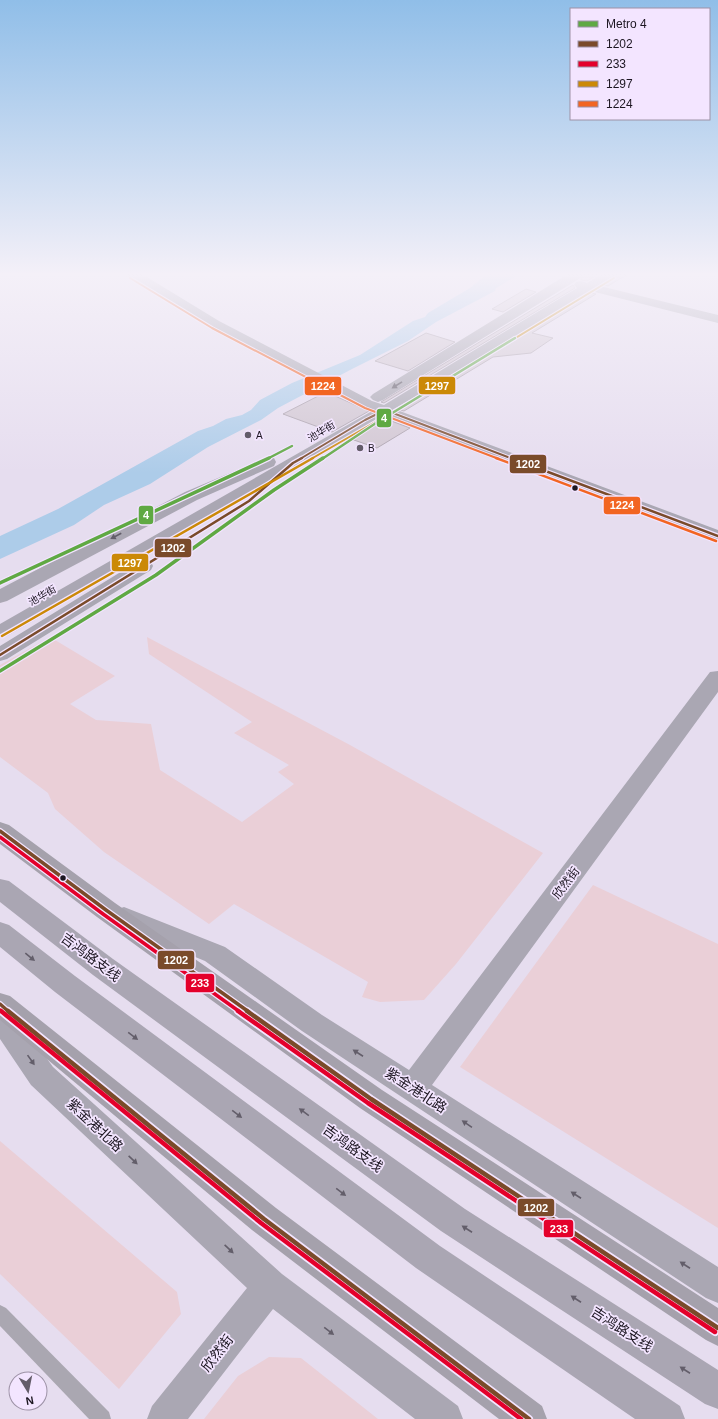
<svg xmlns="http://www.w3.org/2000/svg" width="718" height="1419" font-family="Arial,'Noto Sans SC',sans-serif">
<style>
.green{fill:#eacfd7}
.water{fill:#adcce9}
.building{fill:#d1c6d2;stroke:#aca2ae}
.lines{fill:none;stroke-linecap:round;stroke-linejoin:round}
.lane{fill:#aaa7b1;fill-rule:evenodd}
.secondary{fill:#aaa7b3;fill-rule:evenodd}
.primary{fill:#a5a1ac;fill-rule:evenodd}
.highway{fill:#aaa6b3;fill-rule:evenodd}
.bus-1-far3-casing{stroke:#f3e5ff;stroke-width:4}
.bus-1-far2-casing{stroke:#f3e5ff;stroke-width:5}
.bus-1-far1-casing{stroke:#f3e5ff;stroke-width:6}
.bus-1-casing{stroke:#f3e5ff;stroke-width:8}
.bus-2-far1-casing{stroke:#f3e5ff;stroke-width:6}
.bus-2-casing{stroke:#f3e5ff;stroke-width:8}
.bus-3-far1-casing{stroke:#f3e5ff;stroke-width:4}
.bus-3-casing{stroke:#f3e5ff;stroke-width:5}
.bus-4-far1-casing{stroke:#f3e5ff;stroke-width:4}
.bus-4-casing{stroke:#f3e5ff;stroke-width:5}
.bus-1-far3{stroke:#7a4b2a;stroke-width:2}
.bus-1-far2{stroke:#7a4b2a;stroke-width:2.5}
.bus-1-far1{stroke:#7a4b2a;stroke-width:3.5}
.bus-1{stroke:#7a4b2a;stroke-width:4.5}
.bus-2-far1{stroke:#e4002b;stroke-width:3.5}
.bus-2{stroke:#e4002b;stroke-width:4.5}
.bus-3-far1{stroke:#cb8907;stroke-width:2}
.bus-3{stroke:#cb8907;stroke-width:2.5}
.bus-4-far1{stroke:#f26522;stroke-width:2}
.bus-4{stroke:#f26522;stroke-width:2.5}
.metro-1-far1-casing{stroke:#f3e5ff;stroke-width:4.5}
.metro-1-casing{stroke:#f3e5ff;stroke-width:6}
.metro-1-far1{stroke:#5fa943;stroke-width:2.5}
.metro-1{stroke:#5fa943;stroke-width:3.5}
.oneway{fill:#635e6a}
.poi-dot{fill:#635c69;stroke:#f3e5ff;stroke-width:1.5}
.bus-dot{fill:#1c1621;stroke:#f3e5ff;stroke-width:1.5}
.labels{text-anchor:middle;stroke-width:3.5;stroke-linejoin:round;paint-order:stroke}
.far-street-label{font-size:10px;fill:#1c1621;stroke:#f3e5ff}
.far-poi-label{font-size:10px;fill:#1c1621;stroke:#f3e5ff;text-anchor:start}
.street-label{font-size:12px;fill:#1c1621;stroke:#f3e5ff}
.near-street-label{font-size:14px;fill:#1c1621;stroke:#f3e5ff}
.line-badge{stroke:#f3e5ff;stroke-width:1.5}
.badge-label{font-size:11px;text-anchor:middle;font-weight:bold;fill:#fff}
</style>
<rect width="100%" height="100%" fill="#e6ddef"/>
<path class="green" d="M 50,637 L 115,676 L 70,704 L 96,720 L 151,724 L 160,770 L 242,822 L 294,784 L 278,772 L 289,765 L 234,733 L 252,722 L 149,654 L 147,637 L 350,745 L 543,853 L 456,964 L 424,1000 L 380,1002 L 362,997 L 368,982 L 234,904 L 209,924 L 104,852 L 55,809 L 48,793 L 0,757 L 0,665 Z
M 593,885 L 718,944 L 718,1228 L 460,1067 Z
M 0,1141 L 177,1292 L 181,1314 L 119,1389 L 0,1274 Z
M 269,1357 L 301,1358 L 378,1419 L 204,1419 L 238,1376 Z"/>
<path class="water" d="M 487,274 L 520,274 L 496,288 L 495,291 L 436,322 L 408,341 L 352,369 L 278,408 L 261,420 L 208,447 L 150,484 L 104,505 L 74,525 L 0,559 L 0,536 L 58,509 L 198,431 L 213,426 L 226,419 L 242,415 L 251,410 L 260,400 L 292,383 L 360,355 L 413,321 L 425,317 L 428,313 L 470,288 Z"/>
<path class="building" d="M 584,274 L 599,274 L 587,281 L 581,280 Z
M 618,274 L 628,274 L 608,286 L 604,285 Z
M 573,285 L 575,288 L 384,403 L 381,402 Z
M 526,289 L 536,292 L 503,312 L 492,309 Z
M 591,293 L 596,294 L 532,333 L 553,338 L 531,353 L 493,357 L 404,411 L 400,410 Z
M 426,333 L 455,342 L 408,371 L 375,361 Z
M 326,392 L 369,411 L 332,432 L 283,414 Z
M 386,419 L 410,428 L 377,448 L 351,439 Z"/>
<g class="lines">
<path class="lane" d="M 0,1305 L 6,1308 L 109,1412 L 111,1419 L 89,1419 L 0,1326 Z"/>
<path class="secondary" d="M 127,274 L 142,274 L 219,321 L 372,401 L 384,405 L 577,288 L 574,285 L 576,282 L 581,281 L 587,283 L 602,274 L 617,274 L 600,286 L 718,315 L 718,323 L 591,291 L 397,410 L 718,530 L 718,542 L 386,417 L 7,636 L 0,638 L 0,624 L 372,411 L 362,407 L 209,327 L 128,277 Z
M 568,274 L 583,274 L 582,277 L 383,400 L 378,402 L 373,400 L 370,397 L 373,394 Z
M 268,457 L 274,458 L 276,462 L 274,466 L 197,500 L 7,601 L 0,603 L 0,589 L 185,492 Z
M 144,560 L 151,562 L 153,566 L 151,570 L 7,659 L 0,661 L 0,646 L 137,562 Z
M 718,671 L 718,692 L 432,1085 L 718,1267 L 718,1303 L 706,1298 L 302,1031 L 205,961 L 115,924 L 111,917 L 115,910 L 124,907 L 225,947 L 322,1015 L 409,1070 L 710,672 Z
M 0,1004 L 10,1008 L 53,1067 L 282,1274 L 458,1406 L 463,1419 L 415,1419 L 273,1309 L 188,1419 L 147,1419 L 152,1406 L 247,1288 L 31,1085 L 0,1039 Z"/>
<path class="primary" d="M 0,822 L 9,825 L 115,903 L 382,1090 L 718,1308 L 718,1346 L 706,1340 L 360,1108 L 97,917 L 0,844 Z
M 0,993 L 10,996 L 276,1208 L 542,1406 L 547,1419 L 499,1419 L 252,1230 L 0,1020 Z"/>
<path class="highway" d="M 0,879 L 9,881 L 113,959 L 465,1209 L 718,1370 L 718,1409 L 705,1404 L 441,1231 L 93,975 L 0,902 Z
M 0,922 L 9,925 L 75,976 L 440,1246 L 680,1406 L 685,1419 L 635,1419 L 416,1268 L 55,992 L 0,947 Z"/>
<g class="bus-1-far3-casing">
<path id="bus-1-far3" d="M 300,459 L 365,420 L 385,410 L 513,459"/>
</g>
<g class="bus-1-far2-casing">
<path id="bus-1-far2" d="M 511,458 L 718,536
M 0,655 L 249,501 L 293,463 L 302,458"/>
</g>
<g class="bus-1-far1-casing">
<path id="bus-1-far1" d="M 0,831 L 106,910 L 249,1012
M 0,1004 L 9,1012"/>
</g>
<g class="bus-1-casing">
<path id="bus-1" d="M 8,1011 L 264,1219 L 529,1419
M 247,1011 L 371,1099 L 718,1328"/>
</g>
<g class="bus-2-far1-casing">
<path id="bus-2-far1" d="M 0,837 L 103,914 L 240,1012
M 0,1010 L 2,1012"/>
</g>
<g class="bus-2-casing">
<path id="bus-2" d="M 1,1011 L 261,1223 L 521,1419
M 238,1011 L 368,1103 L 715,1332"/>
</g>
<g class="bus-3-far1-casing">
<path id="bus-3-far1" d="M 311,459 L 417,398 L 614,278"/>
</g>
<g class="bus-3-casing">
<path id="bus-3" d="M 2,636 L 313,458"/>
</g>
<g class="bus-4-far1-casing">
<path id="bus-4-far1" d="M 130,278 L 212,328 L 365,408 L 499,459"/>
</g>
<g class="bus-4-casing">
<path id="bus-4" d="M 496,458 L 716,541"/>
</g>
<use href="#bus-1-far3" class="bus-1-far3"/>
<use href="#bus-1-far2" class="bus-1-far2"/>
<use href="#bus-1-far1" class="bus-1-far1"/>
<use href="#bus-1" class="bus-1"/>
<use href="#bus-2-far1" class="bus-2-far1"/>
<use href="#bus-2" class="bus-2"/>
<use href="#bus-3-far1" class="bus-3-far1"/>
<use href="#bus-3" class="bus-3"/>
<use href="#bus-4-far1" class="bus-4-far1"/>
<use href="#bus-4" class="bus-4"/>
<g class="metro-1-far1-casing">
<path id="metro-1-far1" d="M 267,459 L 292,446
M 322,459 L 376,423 L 515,338"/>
</g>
<g class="metro-1-casing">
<path id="metro-1" d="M 0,583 L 269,458
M 0,671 L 156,575 L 274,490 L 323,458"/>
</g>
<use href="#metro-1-far1" class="metro-1-far1"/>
<use href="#metro-1" class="metro-1"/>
</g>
<defs><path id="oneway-solid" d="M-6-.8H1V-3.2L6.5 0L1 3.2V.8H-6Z"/></defs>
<g class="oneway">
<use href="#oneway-solid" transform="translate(397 385) rotate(148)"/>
<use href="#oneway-solid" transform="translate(116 536) rotate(152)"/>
<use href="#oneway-solid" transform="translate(30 957) rotate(39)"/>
<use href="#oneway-solid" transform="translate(133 1036) rotate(37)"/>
<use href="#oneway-solid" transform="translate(358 1053) rotate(-147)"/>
<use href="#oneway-solid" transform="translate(31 1060) rotate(55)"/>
<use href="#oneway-solid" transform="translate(304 1112) rotate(-144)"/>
<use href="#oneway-solid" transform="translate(237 1114) rotate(37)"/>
<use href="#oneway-solid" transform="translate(467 1124) rotate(-146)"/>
<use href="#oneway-solid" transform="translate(133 1160) rotate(43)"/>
<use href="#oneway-solid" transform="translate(341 1192) rotate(37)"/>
<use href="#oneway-solid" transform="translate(576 1195) rotate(-147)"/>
<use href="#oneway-solid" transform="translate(467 1229) rotate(-147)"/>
<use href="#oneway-solid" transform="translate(229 1249) rotate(43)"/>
<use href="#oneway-solid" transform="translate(685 1265) rotate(-147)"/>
<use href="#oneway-solid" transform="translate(576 1299) rotate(-147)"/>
<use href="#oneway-solid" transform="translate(329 1331) rotate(37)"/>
<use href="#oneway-solid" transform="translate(685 1370) rotate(-147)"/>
</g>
<linearGradient id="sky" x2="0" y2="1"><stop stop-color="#90bee8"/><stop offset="0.58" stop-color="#f4f0f8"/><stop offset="1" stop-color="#f4f0f8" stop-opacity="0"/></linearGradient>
<rect width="718" height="473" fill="url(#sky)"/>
<g class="poi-dot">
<circle cx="248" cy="435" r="4"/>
<circle cx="360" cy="448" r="4"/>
</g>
<g class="bus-dot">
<circle cx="575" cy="488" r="3.5"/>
<circle cx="63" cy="878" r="3.5"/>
</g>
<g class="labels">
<g class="far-street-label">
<text transform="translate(321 431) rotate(-31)" y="4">池华街</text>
<text transform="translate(42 595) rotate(-30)" y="4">池华街</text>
</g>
<g class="far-poi-label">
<text x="256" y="439">A</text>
<text x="368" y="452">B</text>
</g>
<g class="street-label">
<text transform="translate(566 883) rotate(-53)" y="4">欣然街</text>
</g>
<g class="near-street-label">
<text transform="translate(91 957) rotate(37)" y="5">吉鸿路支线</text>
<text transform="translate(416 1090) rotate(33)" y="5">紫金港北路</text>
<text transform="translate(95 1125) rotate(43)" y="5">紫金港北路</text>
<text transform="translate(353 1148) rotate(36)" y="5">吉鸿路支线</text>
<text transform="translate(622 1329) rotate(33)" y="5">吉鸿路支线</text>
<text transform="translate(217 1353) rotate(-52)" y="5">欣然街</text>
</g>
</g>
<g class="line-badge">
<rect x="418" y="376" width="38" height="19" rx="4" fill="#cb8907"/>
<rect x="304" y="376" width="38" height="20" rx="4" fill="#f26522"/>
<rect x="376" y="408" width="16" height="20" rx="4" fill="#5fa943"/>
<rect x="509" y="454" width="38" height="20" rx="4" fill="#7a4b2a"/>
<rect x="603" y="496" width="38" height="19" rx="4" fill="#f26522"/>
<rect x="138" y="505" width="16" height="20" rx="4" fill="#5fa943"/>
<rect x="154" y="538" width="38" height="20" rx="4" fill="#7a4b2a"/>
<rect x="111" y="553" width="38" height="19" rx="4" fill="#cb8907"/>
<rect x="157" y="950" width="38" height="20" rx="4" fill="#7a4b2a"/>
<rect x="185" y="973" width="30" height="20" rx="4" fill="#e4002b"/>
<rect x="517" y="1198" width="38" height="19" rx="4" fill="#7a4b2a"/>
<rect x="543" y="1219" width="31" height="19" rx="4" fill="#e4002b"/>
</g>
<g class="badge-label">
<text x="437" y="390">1297</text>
<text x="323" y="390">1224</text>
<text x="384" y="422">4</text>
<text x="528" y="468">1202</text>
<text x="622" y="509">1224</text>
<text x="146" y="519">4</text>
<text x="173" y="552">1202</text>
<text x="130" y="567">1297</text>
<text x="176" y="964">1202</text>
<text x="200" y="987">233</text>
<text x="536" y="1212">1202</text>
<text x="559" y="1233">233</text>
</g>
<rect x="570" y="8" width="140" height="112" fill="#f3e5ff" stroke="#9d92a6"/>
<rect x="578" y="21" width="20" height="6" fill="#5fa943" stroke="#9d92a6"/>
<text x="606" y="28" font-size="12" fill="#1c1621">Metro 4</text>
<rect x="578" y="41" width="20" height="6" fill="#7a4b2a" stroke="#9d92a6"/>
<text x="606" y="48" font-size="12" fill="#1c1621">1202</text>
<rect x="578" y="61" width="20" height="6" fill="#e4002b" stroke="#9d92a6"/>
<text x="606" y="68" font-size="12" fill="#1c1621">233</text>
<rect x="578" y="81" width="20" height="6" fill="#cb8907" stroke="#9d92a6"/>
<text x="606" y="88" font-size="12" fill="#1c1621">1297</text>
<rect x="578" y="101" width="20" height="6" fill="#f26522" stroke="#9d92a6"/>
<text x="606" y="108" font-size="12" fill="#1c1621">1224</text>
<g transform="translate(28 1391) rotate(170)"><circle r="19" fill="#f3e5ff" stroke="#9d92a6"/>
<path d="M0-3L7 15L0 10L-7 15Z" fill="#635c69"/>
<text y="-6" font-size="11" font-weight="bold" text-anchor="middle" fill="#1c1621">N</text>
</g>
</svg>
